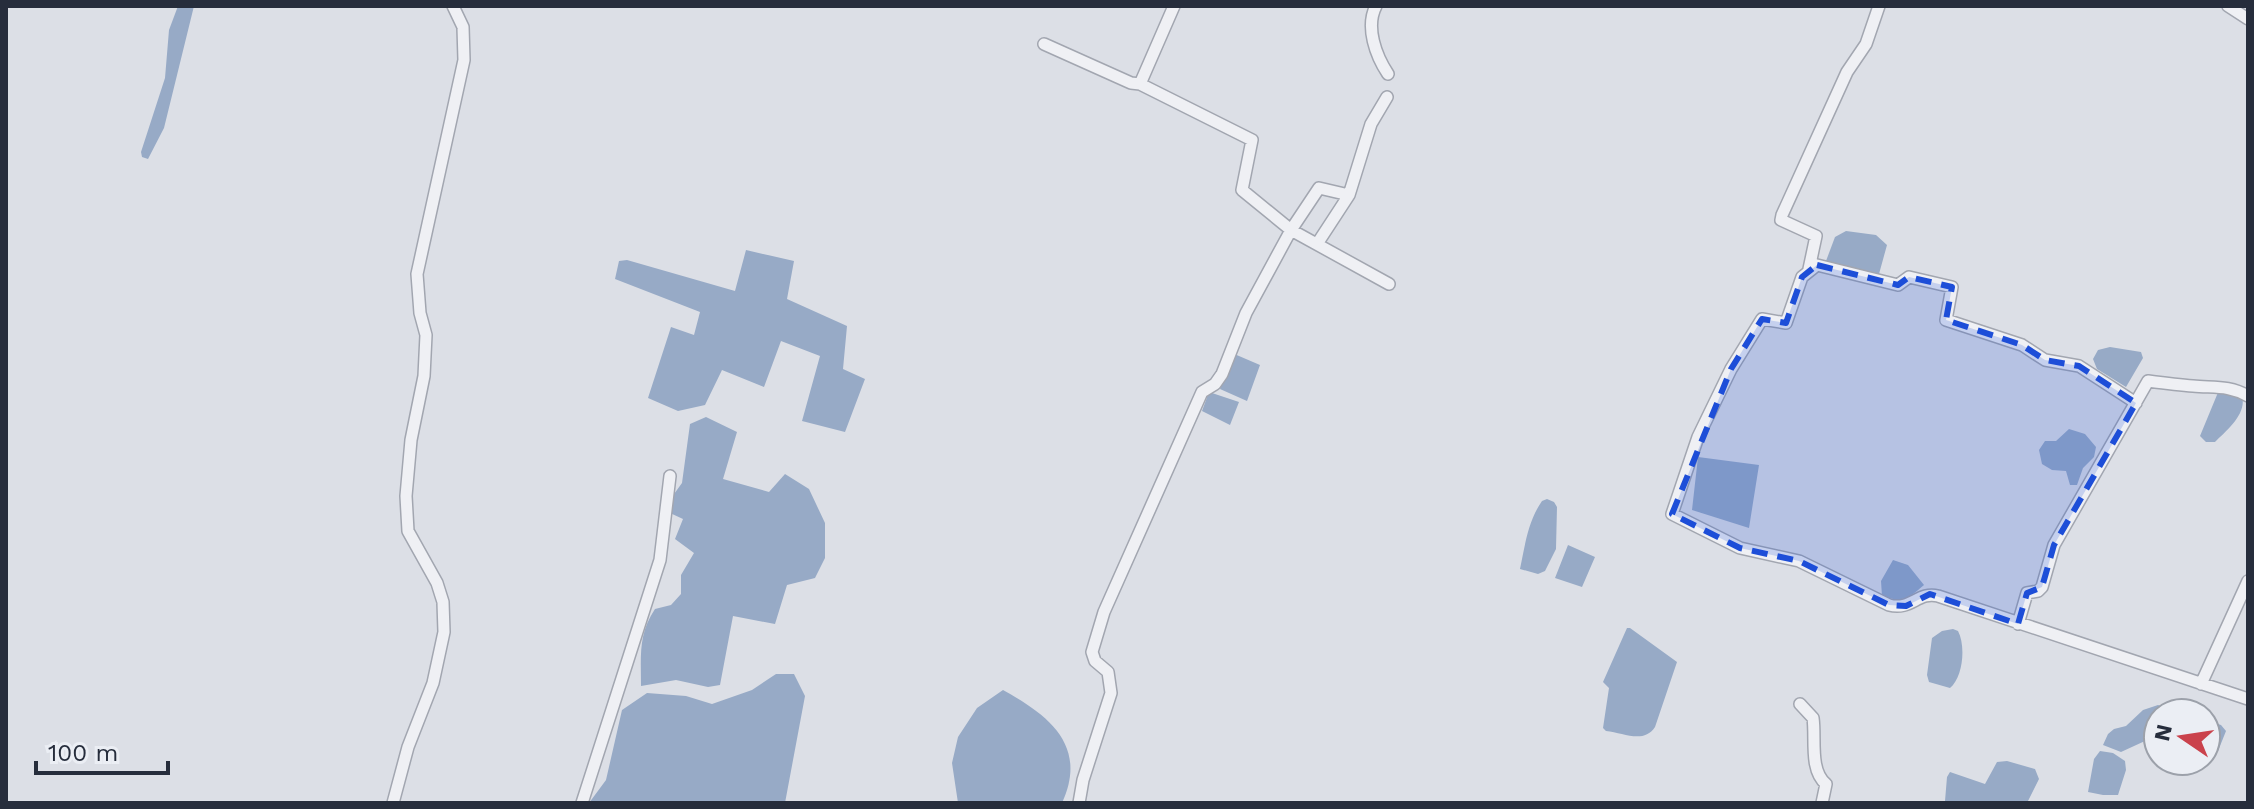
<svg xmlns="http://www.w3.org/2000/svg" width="2254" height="809" font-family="'Work Sans',sans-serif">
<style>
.water{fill:#97aac6}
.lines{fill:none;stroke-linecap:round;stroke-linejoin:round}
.minor-casing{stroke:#a2a6b0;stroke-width:14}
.minor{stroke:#eff0f4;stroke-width:11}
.marked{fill:#1d4ed8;fill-opacity:0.2;stroke:#1d4ed8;stroke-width:6;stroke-dasharray:16 10;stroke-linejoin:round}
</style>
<rect width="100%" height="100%" fill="#dcdfe6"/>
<path class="water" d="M 178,6 L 194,6 L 164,128 L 148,159 L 142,157 L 141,152 L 165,78 L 169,30 Z
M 1846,231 L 1876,235 L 1887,245 L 1879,274 L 1826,261 L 1835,237 Z
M 746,250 L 794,261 L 787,299 L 847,326 L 843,369 L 865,379 L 845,432 L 802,421 L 820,356 L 781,341 L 764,387 L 722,370 L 705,405 L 678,411 L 648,398 L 671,327 L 694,335 L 700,312 L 615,279 L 619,261 L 627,260 L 735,291 Z
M 2110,347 L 2141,352 L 2143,358 L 2126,387 L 2097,369 L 2093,359 L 2098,350 Z
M 1232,353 L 1260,365 L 1247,401 L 1220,389 Z
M 2219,390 L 2242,396 C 2247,414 2227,430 2215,442 L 2206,442 L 2200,436 Z
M 1209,392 L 1239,402 L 1230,425 L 1202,411 Z
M 706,417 L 737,432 L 723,479 L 769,492 L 785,474 L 809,489 L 825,523 L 825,558 L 815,578 L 787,585 L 775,624 L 733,616 L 720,685 L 708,687 L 676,680 L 641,686 C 641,657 638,634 655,609 L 671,605 L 681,594 L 681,575 L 694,553 L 675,539 L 683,519 L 670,513 L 669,501 L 682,483 L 690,424 Z
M 2069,429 L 2085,434 L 2096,447 L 2094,457 L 2083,468 L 2077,485 L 2070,485 L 2066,471 L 2052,470 L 2042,464 L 2039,450 L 2045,441 L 2056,441 Z
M 1698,457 L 1759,465 L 1749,528 L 1692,510 Z
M 1547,499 L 1554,502 L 1557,507 L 1556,549 L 1545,571 L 1538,574 L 1520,569 C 1525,545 1528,521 1542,501 Z
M 1568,545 L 1595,557 L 1582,587 L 1555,578 Z
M 1893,560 L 1908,565 L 1924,585 C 1908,599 1902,603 1882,596 L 1881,581 Z
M 1627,628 L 1630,628 L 1677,662 L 1655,727 C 1644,744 1624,733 1606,731 L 1603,728 L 1609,688 L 1603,682 Z
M 1953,629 L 1958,631 C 1966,646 1963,677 1950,688 L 1929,682 L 1927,675 L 1932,638 L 1942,631 Z
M 776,674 L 794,674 L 805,696 L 785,803 L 589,803 L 606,780 L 622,710 L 647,693 L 686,696 L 712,704 L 752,690 Z
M 1003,690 C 1050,716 1088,746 1062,803 L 958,803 L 952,763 L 958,737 L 977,708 Z
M 2158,705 L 2185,713 L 2158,713 L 2158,735 L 2121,752 L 2103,745 L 2108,734 L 2114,729 L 2126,726 L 2143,710 Z
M 2206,720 L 2221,725 L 2226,731 L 2218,751 L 2206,750 Z
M 2100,751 L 2113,753 L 2125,761 L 2126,770 L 2118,795 L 2103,795 L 2088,792 L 2094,759 Z
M 2007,761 L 2035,769 L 2039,779 L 2027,803 L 1945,801 L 1947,777 L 1950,772 L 1985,784 L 1997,762 Z"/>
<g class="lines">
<g class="minor-casing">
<path id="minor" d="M 1376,6 C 1365,27 1376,56 1388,74
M 2228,6 L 2248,19
M 1044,44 L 1131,83 L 1140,84 L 1252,140 L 1242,190 L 1291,230 L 1389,284
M 1140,84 L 1174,6
M 1317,244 L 1349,195
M 1809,269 L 1816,236 L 1781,220 L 1782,215 L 1847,72 L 1866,44 L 1879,6
M 2136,403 L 2079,366 L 2045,360 L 2022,345 L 1946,320 L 1952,287 L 1909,277 L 1898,285 L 1817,265 L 1802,277 L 1786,323 L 1762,319 L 1731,369 L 1698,437 L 1672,514 L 1740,548 L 1799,561 L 1889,605 C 1911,611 1918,591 1938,596 L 2248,699
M 2018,624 L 2027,593 L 2038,591 L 2042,587 L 2054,545 L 2148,381 C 2163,383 2178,385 2193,386 C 2214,388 2229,385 2248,396
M 2201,684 L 2248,581
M 1800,704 L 1813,718 C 1816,738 1809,770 1826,784 L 1822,803
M 393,803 L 408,747 L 433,683 L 444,632 L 443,602 L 437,583 L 408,531 L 406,496 L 411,440 L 424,376 L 426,335 L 420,313 L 417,274 L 464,60 L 463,27 L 453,6
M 582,803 L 660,560 L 670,476
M 1079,803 L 1083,780 L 1111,693 L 1108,672 L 1095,661 L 1092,652 L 1104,612 L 1202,392 L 1215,384 L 1222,374 L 1246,313 L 1291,230 L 1319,188 L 1349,195 L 1371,124 L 1387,97"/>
</g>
<use href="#minor" class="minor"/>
</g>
<path class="marked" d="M 1817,265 L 1898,285 L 1909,277 L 1952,287 L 1946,320 L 2022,345 L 2045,360 L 2079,366 L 2136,403 L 2054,545 L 2042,587 L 2027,593 L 2018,624 L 1930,594 L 1906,606 L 1889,605 L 1799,561 L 1740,548 L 1672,514 L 1731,369 L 1762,319 L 1786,323 L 1802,277 Z"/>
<rect width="2254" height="809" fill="none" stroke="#262d3c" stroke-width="16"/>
<g transform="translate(2182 737) rotate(283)"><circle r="38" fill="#ebeef4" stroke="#9ca1aa" stroke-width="2"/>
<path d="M0-6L14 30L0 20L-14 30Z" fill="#ca424c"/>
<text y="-12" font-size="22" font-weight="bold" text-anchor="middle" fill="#262d3c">N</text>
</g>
<path d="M36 761v12h132v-12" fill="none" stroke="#262d3c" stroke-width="4"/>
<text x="48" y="761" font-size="24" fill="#262d3c" stroke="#ebeef4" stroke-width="6" paint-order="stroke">100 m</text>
</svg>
